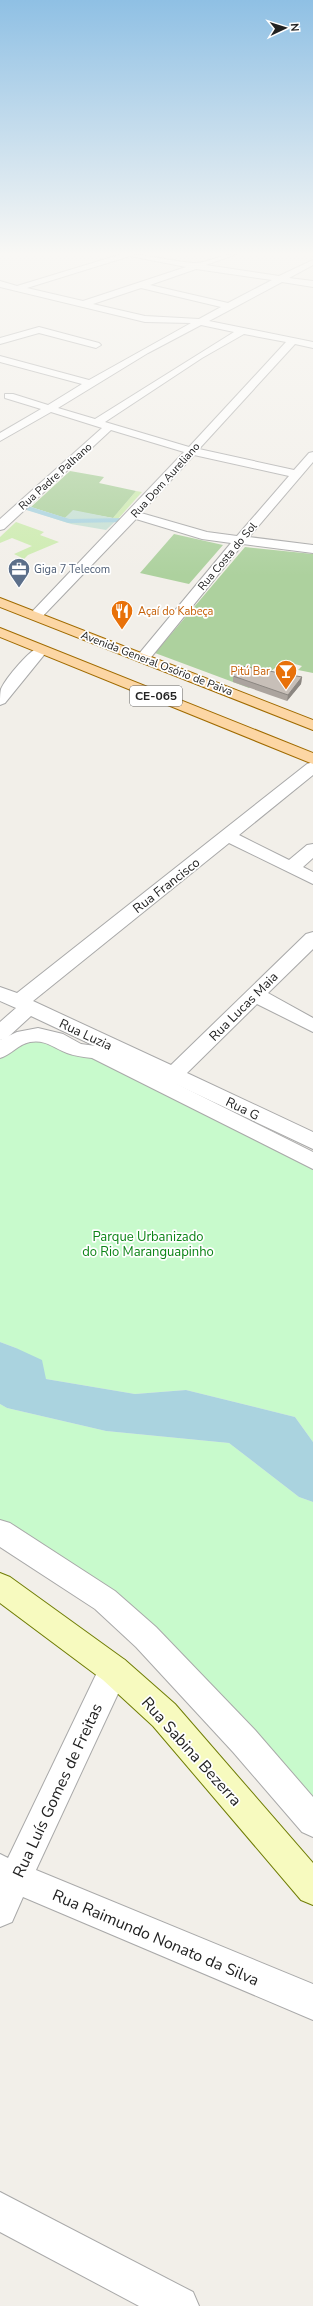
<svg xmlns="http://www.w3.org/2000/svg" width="313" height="2306" font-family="'Nunito Sans',sans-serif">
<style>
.grass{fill:#cdebb0}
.forest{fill:#add19e}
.wetland{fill:#c6e0d4}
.park{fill:#c8facc}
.water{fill:#aad3df}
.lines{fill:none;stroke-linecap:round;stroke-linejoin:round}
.stream{stroke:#aad3df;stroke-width:4}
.pedestrian-casing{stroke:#a9a9a9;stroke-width:2}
.minor-casing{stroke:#a9a9a9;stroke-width:2}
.secondary-casing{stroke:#707d05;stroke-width:2}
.primary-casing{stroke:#a06b00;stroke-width:2}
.pedestrian{fill:#fff;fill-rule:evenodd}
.minor{fill:#fff;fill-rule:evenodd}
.secondary{fill:#f7fabf;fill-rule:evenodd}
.primary{fill:#fcd6a4;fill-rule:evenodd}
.wall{fill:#aba49e}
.shaded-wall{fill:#8b8681}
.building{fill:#c7bfb8;stroke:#8b8681}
.labels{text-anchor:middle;stroke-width:3.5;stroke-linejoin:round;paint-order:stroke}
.far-street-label{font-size:11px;fill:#222;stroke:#fff}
.far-service-label{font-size:11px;fill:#4e5e75;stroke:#fff;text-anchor:start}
.far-food-label{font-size:11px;fill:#c56008;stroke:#fff;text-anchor:start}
.shield{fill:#fff;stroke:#646464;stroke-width:1}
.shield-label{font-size:12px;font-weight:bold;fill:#222}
.street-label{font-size:13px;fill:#222;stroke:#fff}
.park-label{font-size:13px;fill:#0c8416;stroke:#fff}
.near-street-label{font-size:16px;fill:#222;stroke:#fff}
</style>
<rect width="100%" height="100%" fill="#f2efe9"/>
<path class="grass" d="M 136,491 L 142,492 L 118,519 L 113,518 Z
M 16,522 L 44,532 L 40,535 L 59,542 L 28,555 L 24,559 L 14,554 L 32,546 L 12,538 L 0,543 L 0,537 Z"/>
<path class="forest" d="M 70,471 L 104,477 L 99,483 L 136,491 L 113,518 L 73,511 L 65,518 L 31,507 Z
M 174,534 L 223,545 L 189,584 L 140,573 Z
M 245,547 L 313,554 L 313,673 L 298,670 L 302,666 L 284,661 L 249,688 L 155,653 Z"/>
<path class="wetland" d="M 31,507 L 65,518 L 73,510 L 118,519 L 106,530 L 71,524 L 25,509 Z"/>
<path class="park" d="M 54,1038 L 313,1161 L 313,1442 L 295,1417 L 186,1390 L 135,1394 L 46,1379 L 16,1348 L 0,1342 L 0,1051 L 10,1041 Z
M 0,1404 L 7,1408 L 106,1431 L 229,1443 L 299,1497 L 313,1502 L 313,1821 L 146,1637 L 0,1532 Z"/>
<path class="water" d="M 0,1342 L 16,1348 L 42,1360 L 46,1379 L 135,1394 L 186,1390 L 295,1417 L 313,1442 L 313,1502 L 299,1497 L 229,1443 L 106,1431 L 7,1408 L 0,1404 Z"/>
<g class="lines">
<path class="stream" d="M 27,508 L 69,521 L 128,520"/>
<g class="pedestrian-casing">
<path id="pedestrian" d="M 38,1028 L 63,1034 L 81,1044 L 103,1047 L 313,1152 L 313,1169 L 92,1058 C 83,1057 75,1056 67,1053 C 54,1048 45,1039 30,1042 C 18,1044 11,1055 0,1058 L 0,1040 L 17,1032 Z
M 0,1520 L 10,1523 L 115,1591 L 156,1627 L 255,1730 L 313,1797 L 313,1837 L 302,1832 L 233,1752 L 136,1647 L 95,1609 L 0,1547 Z"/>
</g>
<g class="minor-casing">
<path id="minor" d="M 122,254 C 146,254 169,261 193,263 C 206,264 221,254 236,254 L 206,265 L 279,276 L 313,260 L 313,265 L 289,278 L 313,281 L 313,287 L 282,282 L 209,321 L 313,342 L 313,348 L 295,344 L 199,449 L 294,470 L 309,453 L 313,452 L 313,462 L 249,537 L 313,545 L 313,553 L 243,544 L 148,661 L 143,662 L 136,658 L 138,655 L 231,543 L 202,539 L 136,519 L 40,619 L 35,620 L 28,616 L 184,452 L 111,430 L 4,529 L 0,530 L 0,519 L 102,428 L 51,412 L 0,441 L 0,433 L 41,409 L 5,398 L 5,394 L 13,394 L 48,405 L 82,384 L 0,362 L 0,356 L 89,380 L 191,323 L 145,322 L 0,287 L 0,281 L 17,286 ZM 130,256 L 186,267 L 83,301 L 27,288 ZM 196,269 L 272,280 L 228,303 L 150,285 ZM 141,288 L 221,307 L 199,319 L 145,316 L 93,304 ZM 201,325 L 234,332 L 95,419 L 58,408 L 148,353 ZM 244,334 L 286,342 L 189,447 L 105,422 L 202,358 ZM 194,455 L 289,476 L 237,536 L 207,532 L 141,513 Z
M 39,327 L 99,343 L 101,345 L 96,348 L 39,333 L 0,344 L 0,338 Z
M 41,646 L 48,650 L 5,703 L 0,705 C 0,700 0,693 1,689 C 6,678 30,649 41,646 Z
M 313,762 L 313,775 L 239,835 L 289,860 L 307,845 L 313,844 L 313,858 L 303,867 L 313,872 L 313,884 L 229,843 L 33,1001 L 171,1065 L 306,934 L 313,932 L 313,949 L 268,993 L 313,1018 L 313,1032 L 257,1004 L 187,1073 L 313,1132 L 313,1149 L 31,1016 L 7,1038 L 0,1040 L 0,1022 L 16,1008 L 0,1001 L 0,987 L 17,993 L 307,764 Z
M 114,1656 L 125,1660 L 129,1670 L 36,1870 L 313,1984 L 313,2020 L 23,1897 L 12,1922 L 0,1927 L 0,1854 L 8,1858 L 103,1660 Z
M 0,2192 L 193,2292 L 199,2306 L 139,2306 L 0,2232 Z"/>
</g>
<g class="secondary-casing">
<path id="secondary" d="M 0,1573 L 10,1577 L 125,1660 L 175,1704 L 313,1863 L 313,1905 L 301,1900 L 153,1726 L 103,1680 L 0,1603 Z"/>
</g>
<g class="primary-casing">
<path id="primary" d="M 0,598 L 313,720 L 313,730 L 0,607 Z
M 0,628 L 313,753 L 313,764 L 0,637 Z"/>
</g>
<use href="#pedestrian" class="pedestrian"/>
<use href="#minor" class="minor"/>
<use href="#secondary" class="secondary"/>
<use href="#primary" class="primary"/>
</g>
<path class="wall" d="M 233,676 L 302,677 L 301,684 L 287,701 L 233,682 Z"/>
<path class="shaded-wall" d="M 302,677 L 301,684 L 287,701 L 288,695 Z"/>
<path class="building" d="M 236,665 L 302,677 L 288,695 L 233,676 Z"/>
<linearGradient id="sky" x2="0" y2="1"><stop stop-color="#8fc0e4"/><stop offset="0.44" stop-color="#f9f8f5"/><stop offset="1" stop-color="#f9f8f5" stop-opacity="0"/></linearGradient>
<rect width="313" height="576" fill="url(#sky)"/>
<defs>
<g id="office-pin" transform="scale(1.15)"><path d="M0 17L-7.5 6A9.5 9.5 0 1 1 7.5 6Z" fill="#5c6f8a" stroke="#fff"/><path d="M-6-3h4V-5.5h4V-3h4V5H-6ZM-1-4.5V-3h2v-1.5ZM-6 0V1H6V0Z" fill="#fff"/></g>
<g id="restaurant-pin" transform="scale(1.15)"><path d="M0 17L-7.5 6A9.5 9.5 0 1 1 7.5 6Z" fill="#e8710a" stroke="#fff"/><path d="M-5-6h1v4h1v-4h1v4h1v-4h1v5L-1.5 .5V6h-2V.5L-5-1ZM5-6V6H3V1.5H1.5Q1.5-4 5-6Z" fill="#fff"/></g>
<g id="bar-pin" transform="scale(1.15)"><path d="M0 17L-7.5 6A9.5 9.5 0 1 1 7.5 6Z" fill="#e8710a" stroke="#fff"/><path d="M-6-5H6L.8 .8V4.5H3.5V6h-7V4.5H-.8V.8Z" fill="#fff"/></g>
</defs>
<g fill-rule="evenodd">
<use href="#office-pin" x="19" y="569"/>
<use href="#restaurant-pin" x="122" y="611"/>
<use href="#bar-pin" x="286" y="671"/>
</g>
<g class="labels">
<g class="far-street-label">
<text transform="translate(55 476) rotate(-42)" y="4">Rua Padre Palhano</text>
<text transform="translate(165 480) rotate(-48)" y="4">Rua Dom Aureliano</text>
<text transform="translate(227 556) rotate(-50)" y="4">Rua Costa do Sol</text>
<text transform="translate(157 663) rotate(21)" y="4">Avenida General Osório de Paiva</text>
</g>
<g class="far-service-label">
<text x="34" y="573">Giga 7 Telecom</text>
</g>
<g class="far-food-label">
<text x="138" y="615">Açaí do Kabeça</text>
<text x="270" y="675" text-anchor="end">Pitú Bar</text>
</g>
<rect class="shield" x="130" y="686" width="52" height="20" rx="3"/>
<g class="shield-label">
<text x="156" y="700">CE-065</text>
</g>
<g class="street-label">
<text transform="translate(166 885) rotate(-38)" y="5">Rua Francisco</text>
<text transform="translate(243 1006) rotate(-45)" y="5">Rua Lucas Maia</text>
<text transform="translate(86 1034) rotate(25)" y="5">Rua Luzia</text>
<text transform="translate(243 1108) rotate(26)" y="5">Rua G</text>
</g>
<g class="park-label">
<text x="148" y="1241">Parque Urbanizado<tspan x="148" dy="15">do Rio Maranguapinho</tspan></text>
</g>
<g class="near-street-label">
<text transform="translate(192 1751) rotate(48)" y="6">Rua Sabina Bezerra</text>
<text transform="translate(57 1790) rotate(-65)" y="6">Rua Luís Gomes de Freitas</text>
<text transform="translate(156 1937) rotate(23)" y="6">Rua Raimundo Nonato da Silva</text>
</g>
</g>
<g transform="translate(285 28) rotate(86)" stroke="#ffffff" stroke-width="3" paint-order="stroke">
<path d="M0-3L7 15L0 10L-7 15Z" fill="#222222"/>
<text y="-6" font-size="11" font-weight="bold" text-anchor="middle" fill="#222222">N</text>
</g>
</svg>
